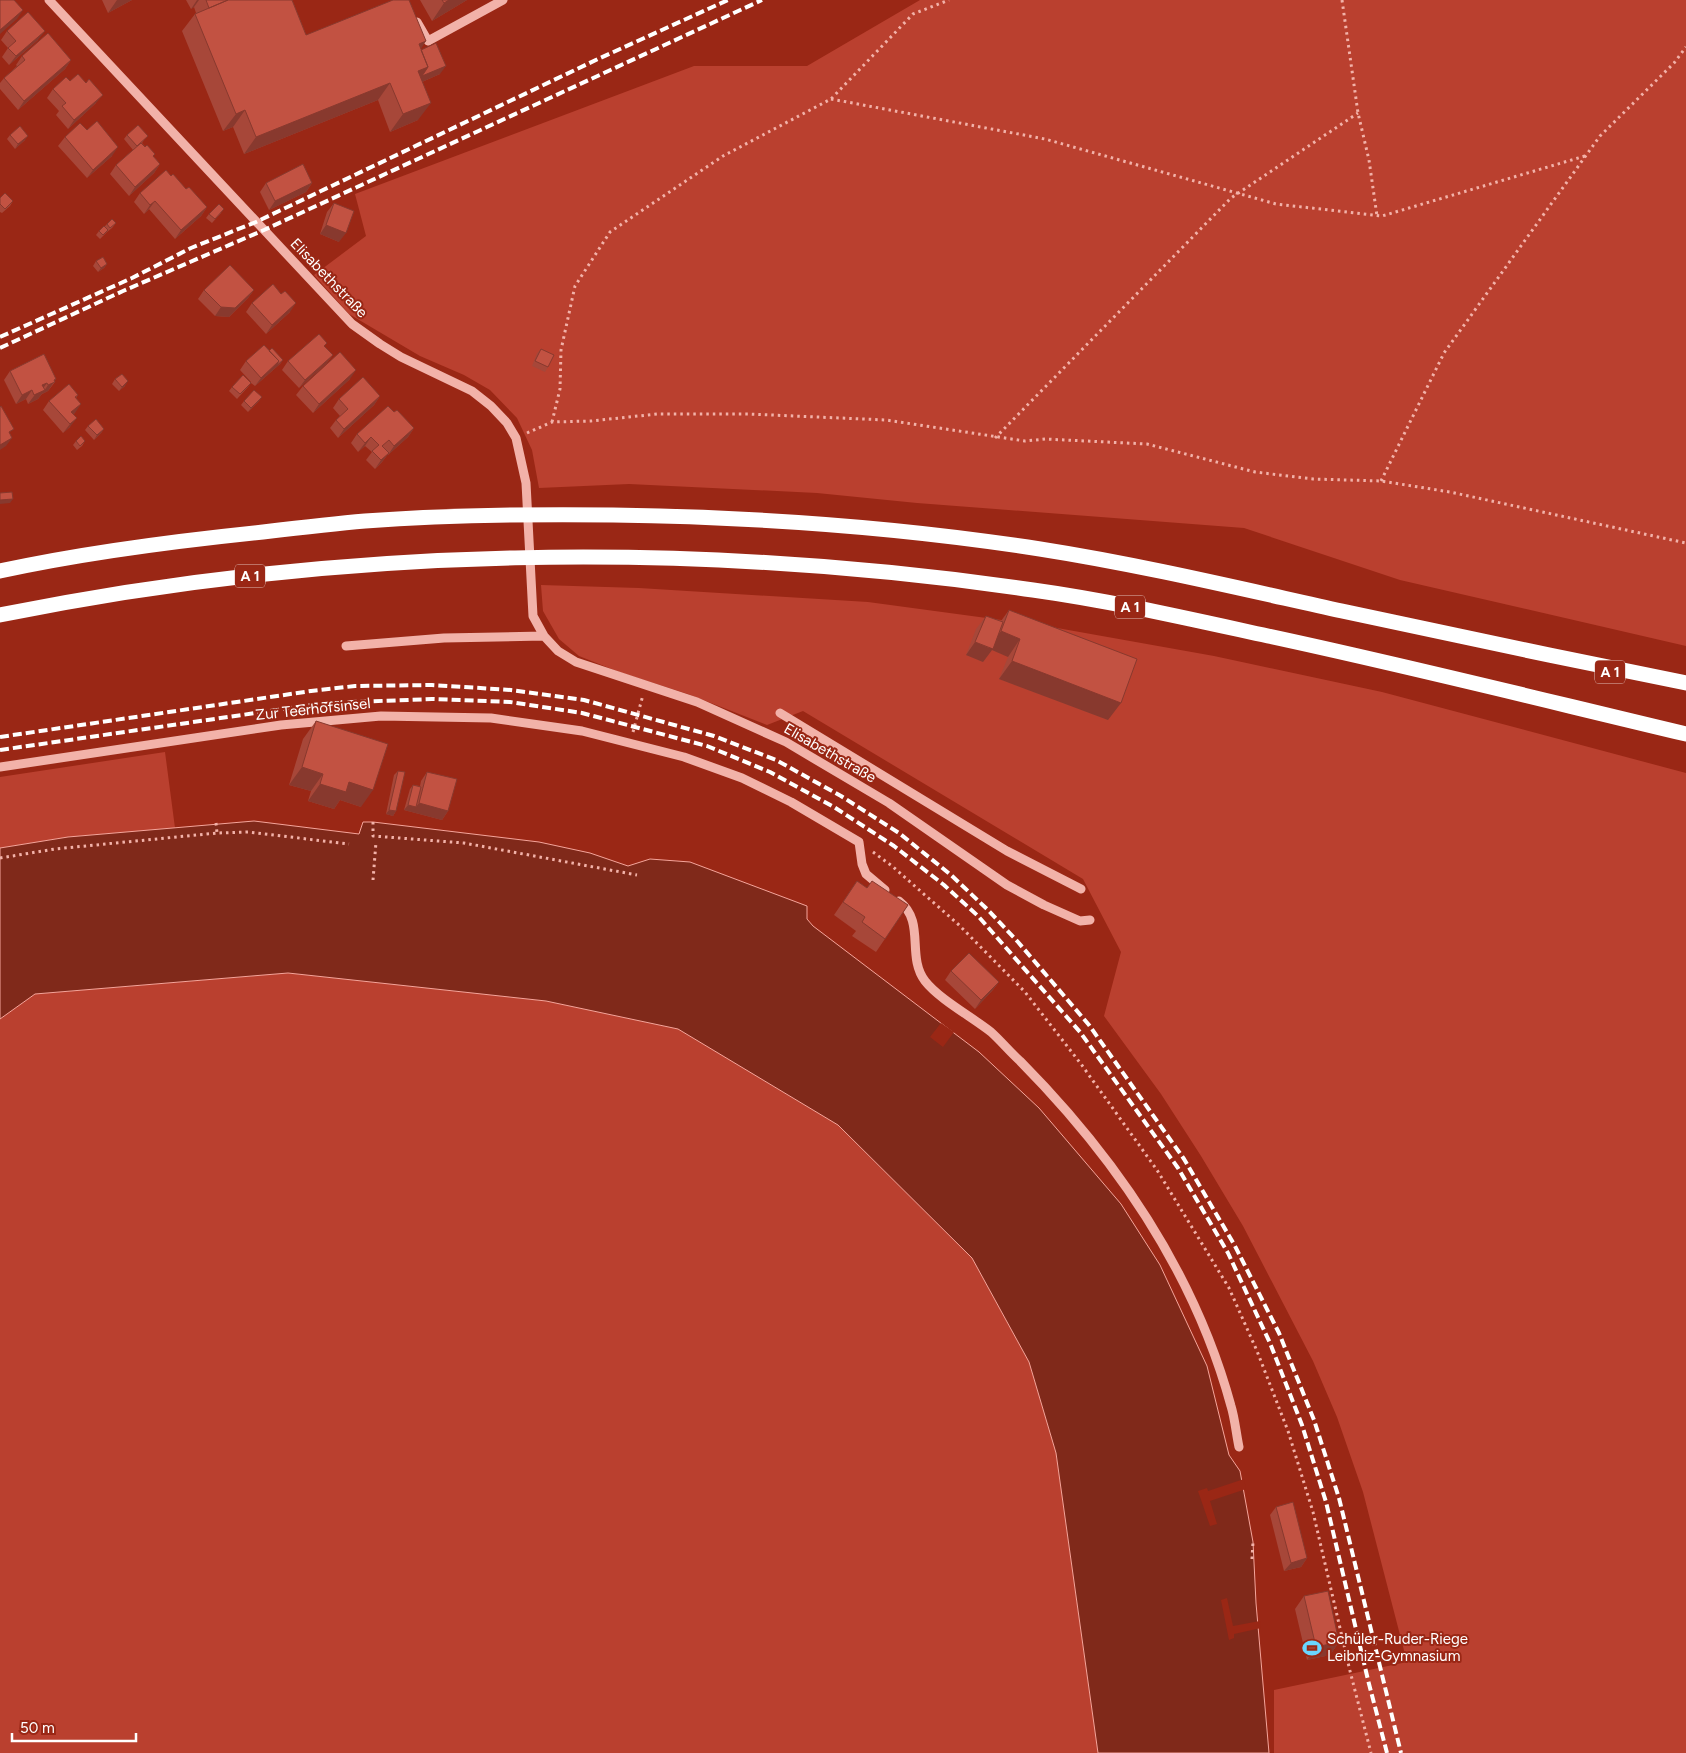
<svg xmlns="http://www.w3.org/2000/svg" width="1686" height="1753" font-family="Figtree,sans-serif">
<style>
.green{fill:#ba402f}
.water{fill:#80291a;stroke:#f5a59b}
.pier{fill:#9a2715}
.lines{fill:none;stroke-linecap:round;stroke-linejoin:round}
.path{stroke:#f2b2a9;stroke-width:3;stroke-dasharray:2.5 4;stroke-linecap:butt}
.minor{stroke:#f2b2a9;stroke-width:9}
.highway{stroke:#fff;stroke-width:15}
.rail{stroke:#fff;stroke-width:4;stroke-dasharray:9 4;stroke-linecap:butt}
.wall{fill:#a74739}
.shaded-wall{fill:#88392e}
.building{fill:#c25242;stroke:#88392e}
.labels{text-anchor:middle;stroke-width:4;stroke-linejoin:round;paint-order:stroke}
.shield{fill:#9a2715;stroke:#e1beb9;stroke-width:1}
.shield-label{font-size:14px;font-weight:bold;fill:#fff}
.street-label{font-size:15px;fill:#fff;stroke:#9a2715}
.poi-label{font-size:15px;fill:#fff;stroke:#9a2715;text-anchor:start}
</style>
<rect width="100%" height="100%" fill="#9a2715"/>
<path class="green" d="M 920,0 L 1686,0 L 1686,646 L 1400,580 L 1244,528 L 917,503 L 817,493 L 629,484 L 539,488 L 532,450 L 517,418 L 490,390 L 464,375 L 420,356 L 349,314 L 314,275 L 366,236 L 355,194 L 694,66 L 807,66 Z
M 541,585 L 639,588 L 868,602 L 1046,626 L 1214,656 L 1382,692 L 1686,773 L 1686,1753 L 1274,1753 L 1274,1690 L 1407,1662 L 1363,1492 L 1337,1417 L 1313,1361 L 1243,1226 L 1201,1156 L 1161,1094 L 1104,1016 L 1121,952 L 1083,879 L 803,711 L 767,725 L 688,694 L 619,672 L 579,656 L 559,639 L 543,611 Z
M 165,752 L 175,828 L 68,837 L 0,848 L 0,777 Z
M 288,973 L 546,1001 L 678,1029 L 838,1125 L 972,1258 L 1029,1362 L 1056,1453 L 1098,1753 L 0,1753 L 0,1019 L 35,994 Z"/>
<path class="water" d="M 254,821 L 359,834 L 363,822 L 373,822 L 539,842 L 590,853 L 628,866 L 650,859 L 690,862 L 807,906 L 807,919 L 813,926 L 979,1052 L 1039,1108 L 1121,1204 L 1160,1265 L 1207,1366 L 1229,1455 L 1240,1471 L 1253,1542 L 1256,1603 L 1269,1753 L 1098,1753 L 1056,1453 L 1029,1362 L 972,1258 L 838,1125 L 678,1029 L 546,1001 L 288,973 L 35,994 L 0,1019 L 0,848 L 68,837 Z"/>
<path class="pier" d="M 941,1023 L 954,1032 L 943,1047 L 930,1037 Z
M 1244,1479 L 1246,1489 L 1210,1501 L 1217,1524 L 1210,1526 L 1198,1491 L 1207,1488 L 1208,1491 Z
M 1227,1598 L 1233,1626 L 1260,1621 L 1261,1628 L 1234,1634 L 1234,1638 L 1229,1640 L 1221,1600 Z"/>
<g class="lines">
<path class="path" d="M 1342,0 L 1358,113 L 1369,160 L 1377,216
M 831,99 L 1045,139 L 1276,204 L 1382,216 L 1585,156
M 552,422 L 560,389 L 561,350 L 575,286 L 610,232 L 723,156 L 831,99 L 913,14 L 949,0
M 527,433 L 552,422 L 591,421 L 657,414 L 748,414 L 886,420 L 1025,441 L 1045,439 L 1147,444 L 1255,472 L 1313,479 L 1381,481 L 1450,492 L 1686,543
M 995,438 L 1231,198 L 1358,113
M 1381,481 L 1444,353 L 1600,136 L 1674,63 L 1686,47
M 633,732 L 643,695
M 373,822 L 373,836 L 464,843 L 637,875
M 216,823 L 217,833
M 873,852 L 892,866 L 959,925 L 1025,992 L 1081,1064 L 1157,1170 L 1229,1288 L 1257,1351 L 1288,1431 L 1313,1512 L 1350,1671 L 1371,1753
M 0,858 L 55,849 L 217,833 L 248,832 L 349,844
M 373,880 L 376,842
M 1252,1559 L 1253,1542"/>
<path class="minor" d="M 49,0 L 352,324 L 380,344 L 401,357 L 472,391 L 491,406 L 507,423 L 516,438 L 526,483 L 533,616 L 544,636 L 558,651 L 576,662 L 697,702 L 786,742 L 889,803 L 1007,885 L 1044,905 L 1080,921 L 1090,920
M 417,22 L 428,41 L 503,0
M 346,646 L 444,638 L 544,636
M 780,713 L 1007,851 L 1081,889
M 0,767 L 281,725 L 381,716 L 491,718 L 582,731 L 684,757 L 742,778 L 791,802 L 859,842 L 862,864 L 866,874 L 885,890
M 899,901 C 926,922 906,956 925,981 C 939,999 972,1017 991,1032 C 1001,1041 1010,1052 1020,1061 C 1116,1158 1195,1274 1231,1406 C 1235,1419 1236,1433 1239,1447"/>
<path class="highway" d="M 0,571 C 87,552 175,541 263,532 C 297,528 331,524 365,521 C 448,515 531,514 613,515 C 756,517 899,527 1040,549 C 1142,565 1242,589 1342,611 C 1457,636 1571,660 1686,683
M 0,615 C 339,546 690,540 1033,590 C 1112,601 1190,619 1268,636 C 1408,666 1547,701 1686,734"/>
<path class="rail" d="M 0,337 L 132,278 L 191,248 L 256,222 L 598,59 L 728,0
M 0,348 L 123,291 L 264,230 L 762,0
M 0,737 L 311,691 L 355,686 L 432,685 L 511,690 L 584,700 L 714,736 L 776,760 L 841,796 L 899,833 L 951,875 L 988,910 L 1018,942 L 1089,1025 L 1184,1159 L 1235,1246 L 1279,1333 L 1314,1420 L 1339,1498 L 1401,1753
M 0,750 L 311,705 L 353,702 L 432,699 L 510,702 L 582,713 L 707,746 L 770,772 L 834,807 L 894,846 L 944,885 L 978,916 L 1080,1032 L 1178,1168 L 1228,1253 L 1270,1343 L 1302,1425 L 1326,1502 L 1368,1680 L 1387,1753"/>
</g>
<path class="wall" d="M 102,0 L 132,0 L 108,13 Z
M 186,0 L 292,0 L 306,35 L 421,49 L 440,74 L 422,82 L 418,120 L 390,132 L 378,100 L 244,154 L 233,127 L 223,131 L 182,31 L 195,14 L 196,13 L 194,7 L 191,9 Z
M 420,0 L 467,0 L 432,21 Z
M 7,31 L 38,40 L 9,65 L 2,57 L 8,48 L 1,40 Z
M 22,56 L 71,60 L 65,69 L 18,110 L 0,89 L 0,83 L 4,78 L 17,66 L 16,65 Z
M 53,89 L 96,103 L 68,129 L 56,115 L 59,111 L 47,98 Z
M 10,135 L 25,140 L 15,149 L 7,139 Z
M 127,135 L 144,140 L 142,143 L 160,164 L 154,173 L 129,196 L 110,174 L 116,165 L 133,150 L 124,139 Z
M 65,137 L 112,156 L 87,178 L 58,146 Z
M 171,176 L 207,207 L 201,216 L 175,239 L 149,209 L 144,214 L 134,202 L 140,193 Z
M 266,183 L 312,183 L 306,192 L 269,210 L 260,192 Z
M 0,198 L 13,201 L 10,206 L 2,213 L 0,212 Z
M 334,203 L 339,242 L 320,234 L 327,212 Z
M 221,213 L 212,223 L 206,218 L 209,214 Z
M 116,223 L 112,228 L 107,232 L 100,239 L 96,235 L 99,231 L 104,227 L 107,224 Z
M 96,261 L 107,264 L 104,268 L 98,272 L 93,266 Z
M 204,290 L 254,290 L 248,298 L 229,317 L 215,316 L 198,299 Z
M 252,303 L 290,312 L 266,334 L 246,312 Z
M 541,349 L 548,367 L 545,372 L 532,366 L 537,353 Z
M 269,351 L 283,360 L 280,364 L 255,386 L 251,383 L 248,387 L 237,399 L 229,391 L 232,387 L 251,382 L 240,370 L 246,361 Z
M 333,355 L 326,364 L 299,388 L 282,370 L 288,361 Z
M 10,371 L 54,381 L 55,382 L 48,391 L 42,394 L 38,399 L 28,404 L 26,399 L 16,404 L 4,380 Z
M 115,379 L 125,386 L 119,391 L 112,384 Z
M 350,379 L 313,413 L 296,395 L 303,386 Z
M 78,395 L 76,398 L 75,413 L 73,414 L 70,427 L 63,433 L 43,410 L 49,401 Z
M 380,396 L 374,405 L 338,438 L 330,428 L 336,420 L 340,416 L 333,408 L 339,399 Z
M 262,397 L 258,402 L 248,412 L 241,405 L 244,401 Z
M 88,426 L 104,429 L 101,433 L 94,440 L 85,430 Z
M 414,428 L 408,437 L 388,455 L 388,454 L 382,462 L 375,469 L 366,460 L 372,452 L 365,446 L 358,452 L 351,443 L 357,434 Z
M 76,441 L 85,441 L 82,446 L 77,450 L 73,445 Z
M 1009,610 L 1108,720 L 999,679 L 1008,657 L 992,650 L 983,662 L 966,655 L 976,629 L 986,616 L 1001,621 Z
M 316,721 L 361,807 L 340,800 L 334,809 L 308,801 L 311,791 L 289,785 L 303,739 Z
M 398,771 L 396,811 L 393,816 L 386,814 L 394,775 Z
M 427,772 L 448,811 L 442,820 L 404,810 L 410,789 L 413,785 L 420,786 L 421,781 Z
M 857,881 L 867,888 L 908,905 L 876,952 L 852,936 L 856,931 L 834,915 Z
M 951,971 L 999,982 L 992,991 L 975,1009 L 945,980 Z
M 1276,1507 L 1307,1558 L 1301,1567 L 1284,1571 L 1270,1515 Z
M 1304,1596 L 1339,1642 L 1330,1655 L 1307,1660 L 1295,1609 Z"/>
<path class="shaded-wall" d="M 117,0 L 132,0 L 108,13 Z
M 197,0 L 199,0 L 194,7 L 191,9 Z
M 449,0 L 467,0 L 432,21 L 444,3 Z
M 23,10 L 17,19 L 0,34 L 0,30 Z
M 45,31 L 38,40 L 9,65 L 16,56 Z
M 426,41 L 415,58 L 419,44 Z
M 71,60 L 65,69 L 18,110 L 24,101 Z
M 446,66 L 440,74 L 406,89 L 418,71 L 428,67 Z
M 390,83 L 378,100 L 244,154 L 256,137 Z
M 103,95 L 96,103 L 68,129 L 74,120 Z
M 431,103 L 418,120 L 390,132 L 403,114 Z
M 245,110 L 233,127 L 223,131 L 236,114 Z
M 28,136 L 25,140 L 15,149 L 18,144 Z
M 118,147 L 112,156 L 87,178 L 93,170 Z
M 160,164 L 154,173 L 129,196 L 135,187 Z
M 312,183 L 306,192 L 269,210 L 275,201 Z
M 155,201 L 149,209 L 144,214 L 150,205 Z
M 207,207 L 201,216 L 175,239 L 181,230 Z
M 326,225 L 346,233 L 339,242 L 320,234 Z
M 107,264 L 104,268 L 98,272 L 101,268 Z
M 254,290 L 248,298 L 229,317 L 215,316 L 221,307 Z
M 296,303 L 290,312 L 266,334 L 272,325 Z
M 333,355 L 326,364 L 299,388 L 305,380 Z
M 283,360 L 280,364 L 255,386 L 261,378 L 279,361 Z
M 356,370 L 350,379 L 313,413 L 319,404 Z
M 56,379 L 48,391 L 42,394 L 48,385 L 54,380 Z
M 128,381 L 125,386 L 119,391 L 122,387 Z
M 47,383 L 41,391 L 45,390 L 38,399 L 28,404 L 42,385 Z
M 32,390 L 26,399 L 16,404 L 22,395 Z
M 380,396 L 374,405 L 338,438 L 344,429 Z
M 262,397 L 258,402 L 248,412 L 251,408 Z
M 81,404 L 75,413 L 65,420 L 71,412 Z
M 77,418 L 70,427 L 63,433 L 70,424 Z
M 414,428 L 408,437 L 388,455 L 394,446 Z
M 104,429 L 101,433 L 94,440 L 97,435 Z
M 371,437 L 365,446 L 358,452 L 365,443 Z
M 12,438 L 6,446 L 0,450 L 0,445 Z
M 389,453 L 382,462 L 375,469 L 381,460 Z
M 13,499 L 10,503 L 0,504 L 0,500 Z
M 1001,631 L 1020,639 L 1008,657 L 992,650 L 983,662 L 966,655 L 975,642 L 989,648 Z
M 1012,661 L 1121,703 L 1108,720 L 999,679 Z
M 302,767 L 323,774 L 311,791 L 289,785 Z
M 349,782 L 373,790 L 361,807 L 340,800 L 334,809 L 308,801 L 320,784 Z
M 419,803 L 448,811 L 442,820 L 404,810 L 408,805 L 416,807 Z
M 389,810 L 396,811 L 393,816 L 386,814 Z
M 999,982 L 992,991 L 975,1009 L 981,1000 Z
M 1307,1558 L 1301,1567 L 1284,1571 L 1291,1563 Z
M 1339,1642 L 1330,1655 L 1307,1660 L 1316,1647 Z"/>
<path class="building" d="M 0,0 L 14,0 L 23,10 L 0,30 Z
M 206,0 L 228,0 L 209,8 Z
M 228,0 L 292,0 L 306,35 L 393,0 L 409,0 L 426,41 L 419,44 L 428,67 L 418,71 L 431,103 L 403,114 L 390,83 L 256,137 L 245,110 L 236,114 L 195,14 Z
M 442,0 L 449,0 L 444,3 Z
M 28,12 L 45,31 L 16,56 L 8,48 L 16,41 L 7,31 Z
M 48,33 L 71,60 L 24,101 L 4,78 L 25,60 L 22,56 Z
M 436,43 L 446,66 L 422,76 L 428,67 L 421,50 Z
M 78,74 L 86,83 L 89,79 L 103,95 L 74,120 L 62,106 L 66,103 L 53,89 L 66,77 L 70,81 Z
M 97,121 L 118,147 L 93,170 L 65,137 L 80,123 L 87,130 Z
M 138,125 L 148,136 L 137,146 L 127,135 Z
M 20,126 L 28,136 L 18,144 L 10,135 Z
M 141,143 L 145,147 L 147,145 L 155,154 L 153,156 L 160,164 L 135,187 L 116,165 Z
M 303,164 L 312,183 L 275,201 L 266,183 Z
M 166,170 L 171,176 L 173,174 L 186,189 L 189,187 L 207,207 L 181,230 L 155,201 L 150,205 L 140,193 Z
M 5,193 L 13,201 L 5,209 L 0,204 L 0,198 Z
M 334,203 L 354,211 L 346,233 L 326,225 Z
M 219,204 L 224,209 L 215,219 L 209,214 Z
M 112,219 L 116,223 L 110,228 L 107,224 Z
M 104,226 L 108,230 L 103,235 L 99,231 Z
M 103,257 L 107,264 L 101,268 L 96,261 Z
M 230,265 L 254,290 L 235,308 L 221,307 L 204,290 Z
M 273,284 L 281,294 L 285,291 L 296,303 L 272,325 L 252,303 Z
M 319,334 L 327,343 L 324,346 L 333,355 L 305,380 L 288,361 Z
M 264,345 L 279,361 L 261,378 L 246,361 Z
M 272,348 L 283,360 L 276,366 L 279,361 L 269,351 Z
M 541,349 L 554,355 L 548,367 L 535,361 Z
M 340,352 L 356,370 L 319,404 L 303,386 Z
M 44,354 L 56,379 L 54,380 L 55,382 L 48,385 L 47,383 L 42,385 L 45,390 L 34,395 L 32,390 L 22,395 L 10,371 Z
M 122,374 L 128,381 L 122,387 L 115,379 Z
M 243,375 L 251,383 L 240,394 L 232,387 Z
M 363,377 L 380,396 L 344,429 L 336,420 L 348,409 L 339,399 Z
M 69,384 L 78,395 L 75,397 L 81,404 L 71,412 L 77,418 L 70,424 L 49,401 Z
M 254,390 L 262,397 L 251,408 L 244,401 Z
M 1,406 L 14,429 L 9,432 L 12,438 L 0,445 L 0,407 Z
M 388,406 L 394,412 L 397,410 L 414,428 L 394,446 L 389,440 L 382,446 L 389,453 L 381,460 L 372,451 L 379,445 L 371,437 L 365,443 L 357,434 Z
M 96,419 L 104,429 L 97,435 L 88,426 Z
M 81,436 L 85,441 L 80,446 L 76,441 Z
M 12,492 L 13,499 L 0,500 L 0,493 Z
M 1009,610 L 1137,659 L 1121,703 L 1012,661 L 1020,639 L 1001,631 Z
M 986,616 L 1003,622 L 993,649 L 975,642 Z
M 316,721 L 388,744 L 373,790 L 349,782 L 346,792 L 320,784 L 323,774 L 302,767 Z
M 398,771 L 405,772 L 396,811 L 389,810 Z
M 427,772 L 457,779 L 448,811 L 419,803 Z
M 413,785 L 421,787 L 416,807 L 408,805 Z
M 857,881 L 867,888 L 872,881 L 908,905 L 885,939 L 862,922 L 865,917 L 843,902 Z
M 969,953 L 999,982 L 981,1000 L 951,971 Z
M 1293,1502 L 1307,1558 L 1291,1563 L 1276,1507 Z
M 1328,1591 L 1339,1642 L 1316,1647 L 1304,1596 Z"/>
<defs>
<g id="stadium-bare" transform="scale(1.5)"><path d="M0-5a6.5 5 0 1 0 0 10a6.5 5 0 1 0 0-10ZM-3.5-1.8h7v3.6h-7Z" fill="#6ad5ff" stroke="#9a2715" stroke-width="2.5" paint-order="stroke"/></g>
</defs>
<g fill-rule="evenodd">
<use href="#stadium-bare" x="1312" y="1648"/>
</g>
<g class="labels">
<g class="shield">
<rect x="235" y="564.5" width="30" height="23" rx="4"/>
<rect x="1115" y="595.5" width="30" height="23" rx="4"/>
<rect x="1595" y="660.5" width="30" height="23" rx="4"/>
</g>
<g class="shield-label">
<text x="250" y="581">A 1</text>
<text x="1130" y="612">A 1</text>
<text x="1610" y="677">A 1</text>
</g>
<g class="street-label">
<text transform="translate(329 278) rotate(46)" y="5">Elisabethstraße</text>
<text transform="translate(313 709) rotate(-6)" y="5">Zur Teerhofsinsel</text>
<text transform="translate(830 753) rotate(30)" y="5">Elisabethstraße</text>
</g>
<g class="poi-label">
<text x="1327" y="1644">Schüler-Ruder-Riege<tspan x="1327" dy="17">Leibniz-Gymnasium</tspan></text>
</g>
</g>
<path d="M12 1733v8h124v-8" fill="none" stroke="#ffffff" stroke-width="2.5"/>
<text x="20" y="1733" font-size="15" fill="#ffffff" stroke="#9a2715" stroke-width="4" paint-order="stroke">50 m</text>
</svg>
